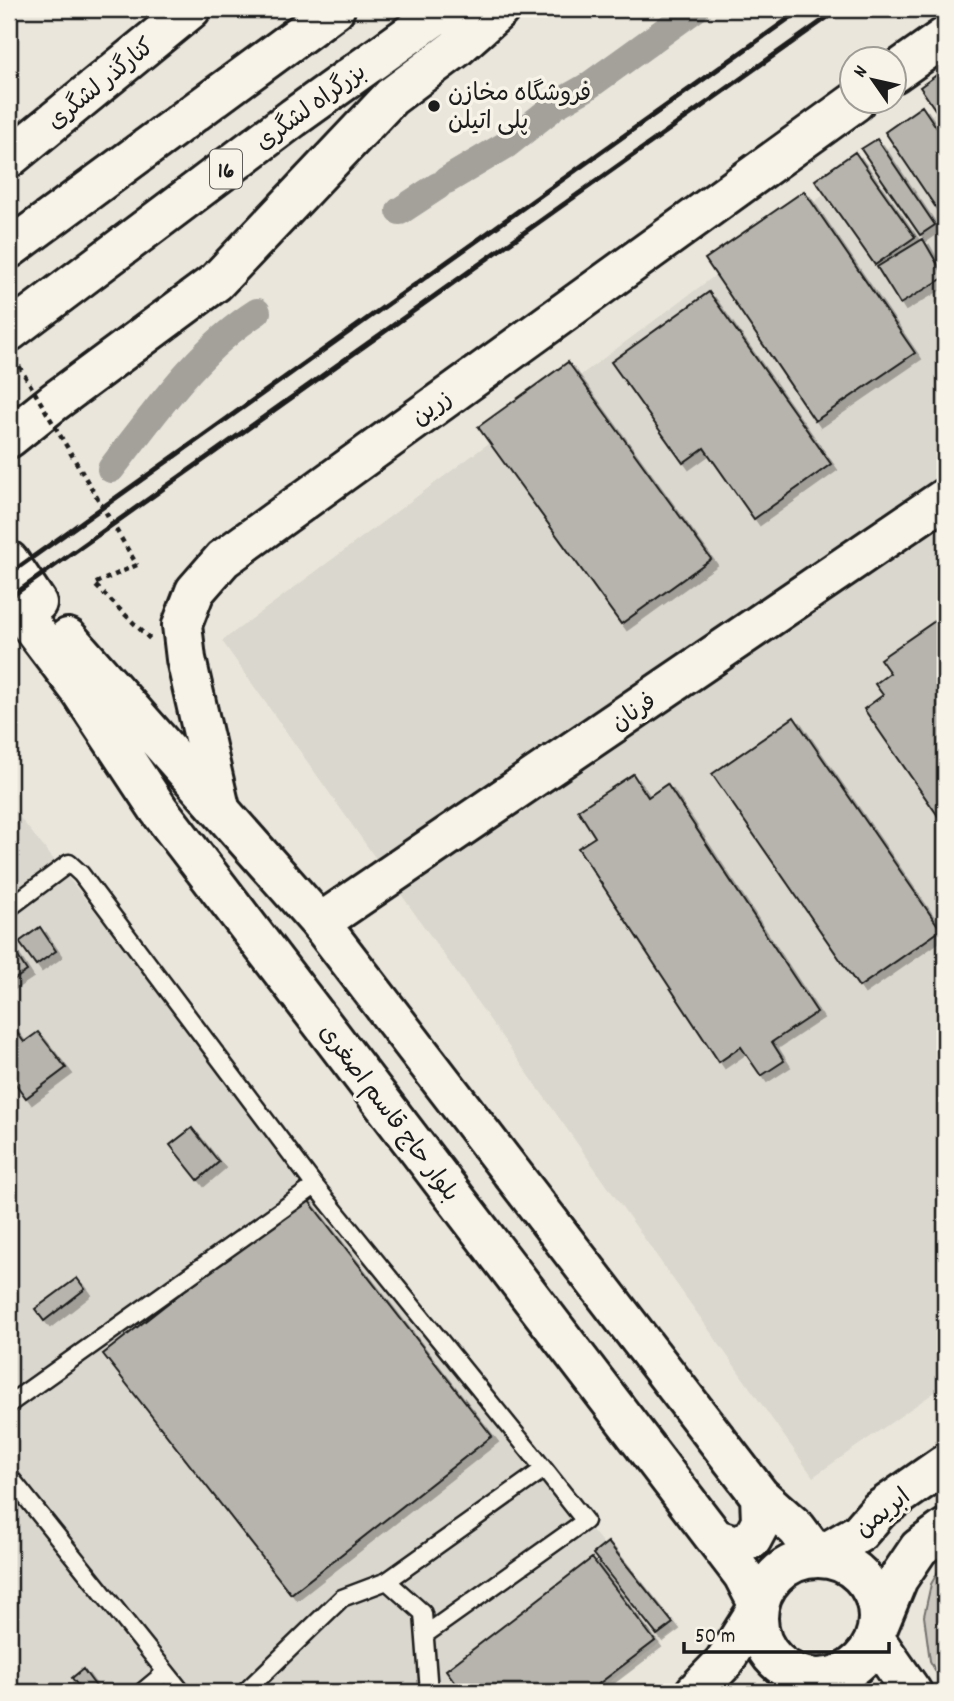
<svg xmlns="http://www.w3.org/2000/svg" width="954" height="1701" font-family="Dekko,'Playpen Sans Arabic',sans-serif">
<style>
.built{fill:#dad7ce}
.green{fill:#ccc8c0;stroke:#74726e;stroke-width:2}
.lines{fill:none;stroke-linecap:round;stroke-linejoin:round}
.canal{stroke:#a3a19a;stroke-width:28}
.building{fill:#b6b4ac;stroke:#1c1c1c;stroke-width:2;filter:url(#shadow)}
.service-casing{stroke:#1c1c1c;stroke-width:21}
.tertiary-casing{stroke:#1c1c1c;stroke-width:44}
.secondary-casing{stroke:#1c1c1c;stroke-width:44}
.primary-casing{stroke:#1c1c1c;stroke-width:44}
.trunk-casing{stroke:#1c1c1c;stroke-width:44}
.path{stroke:#1c1c1c;stroke-width:4.5;stroke-dasharray:5 5;stroke-linecap:butt}
.service{stroke:#f7f3e8;stroke-width:16}
.tertiary{stroke:#f7f3e8;stroke-width:38}
.secondary{stroke:#f7f3e8;stroke-width:38}
.primary{stroke:#f7f3e8;stroke-width:38}
.trunk{stroke:#f7f3e8;stroke-width:38}
.rail{stroke:#1c1c1c;stroke-width:5}
.path-bridge{stroke:#1c1c1c;stroke-width:4.5;stroke-dasharray:5 5;stroke-linecap:butt}
.poi-dot{fill:#1c1c1c;stroke:#f7f3e8;stroke-width:2.5}
.labels{text-anchor:middle;stroke-width:7;stroke-linejoin:round;paint-order:stroke}
.shield{fill:#f7f3e8;stroke:#5e5c59;stroke-width:2}
.shield-label{font-size:23px;font-weight:bold;fill:#1c1c1c}
.street-label{font-size:24px;fill:#1c1c1c;stroke:#f7f3e8}
.poi-label{font-size:24px;fill:#1c1c1c;stroke:#f7f3e8;text-anchor:start}
</style>
<defs>
<filter id="shadow"><feDropShadow dx="6" dy="6" stdDeviation="0" flood-color="#0004"/></filter>
</defs>
<rect width="100%" height="100%" fill="#eae6dc"/>
<filter id="ink" filterUnits="userSpaceOnUse"><feTurbulence type="fractalNoise" baseFrequency=".0143" numOctaves="2"/><feDisplacementMap in="SourceGraphic" scale="14" xChannelSelector="R" yChannelSelector="G"/><feConvolveMatrix kernelMatrix="1 2 1 2 8 2 1 2 1" color-interpolation-filters="sRGB"/></filter>
<g filter="url(#ink)">
<path class="built" d="M 945,105 L 945,1385 L 813,1477 L 222,641 Z
M 9,804 L 674,1632 L 596,1692 L 9,1692 Z"/>
<path class="green" d="M 945,1560 L 945,1688 L 930,1661 L 924,1616 L 931,1584 Z"/>
<g class="lines">
<path class="canal" d="M 559,103 L 587,87 L 695,9
M 447,180 L 506,145 L 550,110
M 400,211 L 438,186
M 111,469 C 154,414 197,350 257,312"/>
</g>
<path class="building" d="M 945,69 L 945,124 L 920,87 Z
M 922,106 L 945,140 L 945,221 L 885,132 Z
M 877,139 L 935,225 L 920,235 L 861,149 Z
M 855,152 L 915,237 L 875,265 L 815,180 Z
M 804,191 L 915,353 L 815,421 L 705,259 Z
M 923,239 L 945,277 L 900,304 L 877,267 Z
M 709,292 L 831,464 L 754,519 L 704,448 L 683,463 L 611,362 Z
M 568,362 L 711,559 L 621,624 L 478,427 Z
M 935,621 L 945,636 L 945,826 L 864,709 L 883,695 L 875,684 L 890,673 L 880,659 Z
M 794,717 L 941,930 L 859,987 L 712,774 Z
M 633,774 L 648,797 L 667,784 L 817,1012 L 772,1042 L 784,1061 L 761,1076 L 741,1047 L 719,1062 L 578,848 L 595,837 L 578,810 Z
M 40,927 L 56,951 L 36,965 L 19,942 Z
M 13,949 L 27,971 L 9,983 L 9,951 Z
M 9,1022 L 24,1042 L 38,1032 L 66,1068 L 26,1098 L 9,1075 Z
M 192,1128 L 219,1162 L 198,1180 L 170,1145 Z
M 305,1196 L 492,1436 L 291,1594 L 103,1354 Z
M 77,1278 L 85,1289 L 44,1321 L 35,1309 Z
M 608,1542 L 673,1623 L 657,1635 L 593,1554 Z
M 592,1558 L 655,1641 L 588,1692 L 462,1692 L 446,1670 Z
M 83,1669 L 100,1692 L 83,1692 L 72,1678 Z"/>
<g class="lines">
<g class="service-casing">
<path id="service" d="M 9,908 L 69,863 L 81,874 L 315,1186 L 544,1469 L 387,1581
M 9,1404 L 315,1186
M 9,1476 L 182,1692
M 426,1634 L 585,1521 L 544,1469
M 142,1692 L 166,1672
M 245,1692 L 342,1598 L 387,1581 L 423,1613 L 429,1692"/>
</g>
<g class="tertiary-casing">
<path id="tertiary" d="M 894,73 L 945,37
M 220,808 L 186,659 L 182,625 L 195,591 L 223,559 L 855,102
M 320,923 L 945,498
M 818,1557 L 859,1533 L 879,1510 L 945,1464
M 879,1625 L 898,1579 L 919,1548 L 945,1529"/>
</g>
<g class="secondary-casing">
<path id="secondary" d="M 23,615 L 79,689 L 159,810 L 743,1575 L 759,1606 L 724,1662 L 695,1692
M 68,638 L 320,923 L 760,1496 L 797,1529 L 818,1557
M 717,1539 L 735,1545 L 752,1539 L 761,1522 L 760,1496
M758 1618a60 60 0 1 1 120 0a60 60 0 1 1-120 0Z
M 875,1639 L 912,1692"/>
</g>
<g class="primary-casing">
<path id="primary" d="M 9,158 L 191,9"/>
</g>
<g class="trunk-casing">
<path id="trunk" d="M 9,249 L 335,9
M 9,332 L 293,118 L 445,9
M 9,438 L 54,402 L 216,282 L 391,97 L 455,49 L 500,9
M 9,561 L 37,603"/>
</g>
<path class="path" d="M 137,565 L 94,584 L 151,640"/>
<use href="#service" class="service"/>
<use href="#tertiary" class="tertiary"/>
<use href="#secondary" class="secondary"/>
<use href="#primary" class="primary"/>
<use href="#trunk" class="trunk"/>
<path class="rail" d="M 9,574 L 802,9
M 9,598 L 839,9"/>
<path class="path-bridge" d="M 9,349 L 137,565"/>
</g>
</g>
<circle class="poi-dot" cx="434" cy="106" r="7"/>
<g class="labels">
<rect class="shield" x="210" y="149.5" width="32" height="39" rx="5"/>
<g class="shield-label">
<text x="226" y="177">16</text>
</g>
<g class="street-label">
<text transform="translate(100 83) rotate(-39)" y="8">کنارگذر لشگری</text>
<text transform="translate(310 106) rotate(-36)" y="8">بزرگراه لشگری</text>
<text transform="translate(431 407) rotate(-36)" y="8">زرین</text>
<text transform="translate(633 711) rotate(-34)" y="8">فرنان</text>
<text transform="translate(390 1112) rotate(53)" y="8">بلوار حاج قاسم اصغری</text>
<text transform="translate(882 1512) rotate(-39)" y="8">ابریمن</text>
</g>
<g class="poi-label">
<text x="448" y="100">فروشگاه مخازن<tspan x="448" dy="28">پلی اتیلن</tspan></text>
</g>
</g>
<rect width="954" height="1701" fill="none" stroke="#f7f3e8" stroke-width="35"/>
<rect x="18" y="18" width="919" height="1666" fill="none" stroke="#1c1c1c" stroke-width="2.5" filter="url(#ink)"/>
<g transform="translate(873 80) rotate(304)"><circle r="33" fill="#f7f3e8" stroke="#9f9d96" stroke-width="2"/>
<path d="M0-5L12 26L0 18L-12 26Z" fill="#1c1c1c"/>
<text y="-10" font-size="19" font-weight="bold" text-anchor="middle" fill="#1c1c1c">N</text>
</g>
<path d="M684 1642v10h205v-10" fill="none" stroke="#1c1c1c" stroke-width="3.5"/>
<text x="695" y="1642" font-size="21" fill="#1c1c1c" stroke="#f7f3e8" stroke-width="5" paint-order="stroke">50 m</text>
</svg>
